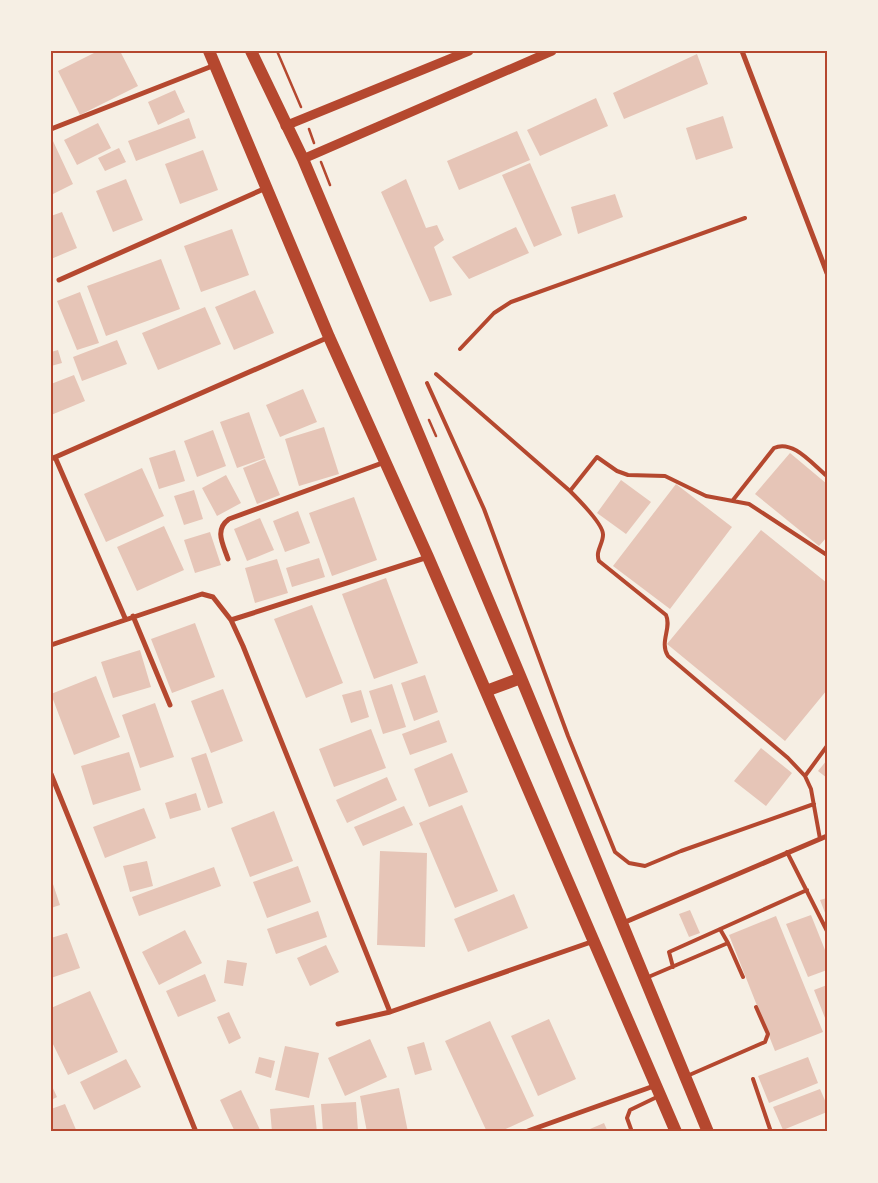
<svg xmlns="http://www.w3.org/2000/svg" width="878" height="1183" font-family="Poppins,sans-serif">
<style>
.building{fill:#e6c5b7}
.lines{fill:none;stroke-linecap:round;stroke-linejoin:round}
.path{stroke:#b5482f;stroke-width:2.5}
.service{stroke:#b5482f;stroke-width:4}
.minor{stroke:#b5482f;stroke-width:5}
.tertiary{stroke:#b5482f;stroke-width:9}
.primary{stroke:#b5482f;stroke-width:12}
.neatline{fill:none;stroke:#b5482f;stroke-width:2}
</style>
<rect width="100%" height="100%" fill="#f6efe4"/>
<path class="building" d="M 98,51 L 120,51 L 138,86 L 80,115 L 58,71 Z
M 697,54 L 708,84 L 624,119 L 613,93 Z
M 175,90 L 185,112 L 158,125 L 148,102 Z
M 596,98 L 608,126 L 540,156 L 527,130 Z
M 723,116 L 733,148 L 696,160 L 686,128 Z
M 189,118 L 196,138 L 136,161 L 128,141 Z
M 98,123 L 111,148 L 77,165 L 64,140 Z
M 517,131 L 530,160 L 459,190 L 447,161 Z
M 53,141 L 73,184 L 51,195 L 51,142 Z
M 119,148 L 126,162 L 105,171 L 98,158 Z
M 203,150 L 218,190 L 180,204 L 165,164 Z
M 530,163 L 562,235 L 534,247 L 502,175 Z
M 126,179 L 143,220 L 113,232 L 96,191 Z
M 406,179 L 426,228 L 437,225 L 444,240 L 434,247 L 452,295 L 430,302 L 381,192 Z
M 615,194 L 623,217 L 578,234 L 571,207 Z
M 62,212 L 77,248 L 51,259 L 51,216 Z
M 516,227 L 529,253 L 469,279 L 452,257 Z
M 232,229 L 249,275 L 201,292 L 184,246 Z
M 161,259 L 180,309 L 106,336 L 87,286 Z
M 255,290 L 274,333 L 234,350 L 215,307 Z
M 80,292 L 99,343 L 77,350 L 57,301 Z
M 205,307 L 221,344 L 158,370 L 142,333 Z
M 117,340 L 127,364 L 82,381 L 73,357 Z
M 58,350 L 62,363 L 51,366 L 51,352 Z
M 74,375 L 85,401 L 51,415 L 51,384 Z
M 303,389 L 317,422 L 280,437 L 266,405 Z
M 249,412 L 265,458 L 237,468 L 220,422 Z
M 324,427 L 339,474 L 299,486 L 285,439 Z
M 213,430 L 226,466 L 197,477 L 184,441 Z
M 175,450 L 185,481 L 159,489 L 149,458 Z
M 790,453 L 827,484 L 827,537 L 819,546 L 755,494 Z
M 265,459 L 280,495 L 257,504 L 243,468 Z
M 142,468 L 164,516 L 106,542 L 84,494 Z
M 226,475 L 241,503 L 217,516 L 202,488 Z
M 621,480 L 651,502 L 626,534 L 597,513 Z
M 676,484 L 732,527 L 670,609 L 613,566 Z
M 194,490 L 203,519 L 184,525 L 174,496 Z
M 354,497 L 377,560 L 332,576 L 309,513 Z
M 298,511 L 310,543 L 285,552 L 273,521 Z
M 260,518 L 274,550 L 247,561 L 234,529 Z
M 164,526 L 184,570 L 137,591 L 117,547 Z
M 761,530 L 827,583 L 827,690 L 785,741 L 667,644 Z
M 210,532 L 221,565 L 195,573 L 184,540 Z
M 319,558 L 325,577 L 292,587 L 286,568 Z
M 277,559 L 288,593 L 255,603 L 245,568 Z
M 386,578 L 418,663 L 374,679 L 342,594 Z
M 312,605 L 343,683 L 306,698 L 274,619 Z
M 195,623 L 215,677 L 172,693 L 151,639 Z
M 140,650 L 151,687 L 113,698 L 101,662 Z
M 425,675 L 438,712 L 414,721 L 401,683 Z
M 96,676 L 120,737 L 74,755 L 51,694 Z
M 392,684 L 406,727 L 383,734 L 369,691 Z
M 223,689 L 243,741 L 211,753 L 191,701 Z
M 361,690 L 369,717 L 351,723 L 342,695 Z
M 155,703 L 174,757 L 140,768 L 122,715 Z
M 439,720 L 447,742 L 410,755 L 402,734 Z
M 371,729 L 386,768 L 334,787 L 319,749 Z
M 761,748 L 792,773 L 766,806 L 734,781 Z
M 129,752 L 141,790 L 93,805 L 81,766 Z
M 206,753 L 223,803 L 208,808 L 191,758 Z
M 452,753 L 468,792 L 429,807 L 414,769 Z
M 827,760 L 827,778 L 818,771 Z
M 387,777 L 397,800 L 347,823 L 336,800 Z
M 196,793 L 201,810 L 170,819 L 165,803 Z
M 462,805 L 498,891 L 455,908 L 419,823 Z
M 404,806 L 413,825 L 363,846 L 354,827 Z
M 144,808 L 156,838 L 105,858 L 93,827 Z
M 274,811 L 293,861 L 250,877 L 231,828 Z
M 380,851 L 427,853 L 425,947 L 377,945 Z
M 147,861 L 153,886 L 130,892 L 123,866 Z
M 298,866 L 311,902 L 267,918 L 253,882 Z
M 214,867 L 221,886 L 139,916 L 132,897 Z
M 51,878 L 60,905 L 51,908 Z
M 514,894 L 528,928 L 468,952 L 454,919 Z
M 827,898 L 827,918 L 820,900 Z
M 690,910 L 700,933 L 689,937 L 679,914 Z
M 318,911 L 327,937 L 276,954 L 267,929 Z
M 811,915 L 827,955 L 827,970 L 808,977 L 786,924 Z
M 776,916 L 823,1032 L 775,1051 L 729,935 Z
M 185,930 L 202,963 L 159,985 L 142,952 Z
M 67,933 L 80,968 L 51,978 L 51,938 Z
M 326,945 L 339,972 L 310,986 L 297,958 Z
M 227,960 L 247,963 L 243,986 L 224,983 Z
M 205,974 L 216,1001 L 178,1017 L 166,991 Z
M 827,985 L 827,1023 L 814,990 Z
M 90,991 L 118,1052 L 68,1075 L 51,1040 L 51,1008 Z
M 229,1012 L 241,1038 L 229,1044 L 217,1017 Z
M 549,1019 L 576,1079 L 538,1096 L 511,1036 Z
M 490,1021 L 534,1116 L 499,1132 L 487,1132 L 445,1041 Z
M 370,1039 L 387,1077 L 345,1096 L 328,1058 Z
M 424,1042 L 432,1070 L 415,1075 L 407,1047 Z
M 285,1046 L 319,1053 L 309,1098 L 275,1090 Z
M 259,1057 L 275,1061 L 271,1078 L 255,1073 Z
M 808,1057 L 818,1083 L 769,1103 L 758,1076 Z
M 126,1059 L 141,1087 L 94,1110 L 80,1082 Z
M 51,1084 L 57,1097 L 51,1100 Z
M 399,1088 L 408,1132 L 367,1132 L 360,1096 Z
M 820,1089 L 827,1105 L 827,1112 L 783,1130 L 773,1107 Z
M 241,1090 L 261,1132 L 235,1132 L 220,1100 Z
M 356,1102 L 358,1132 L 323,1132 L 321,1104 Z
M 65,1104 L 77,1132 L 51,1132 L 51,1109 Z
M 314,1105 L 317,1132 L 272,1132 L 270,1109 Z
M 604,1123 L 608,1132 L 583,1132 Z"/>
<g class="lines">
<path class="path" d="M 277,51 L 301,107
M 309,129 L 314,143
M 321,162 L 330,185
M 429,420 L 436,436"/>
<path class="service" d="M 460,349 L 494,313 L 511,302 L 745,218
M 436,374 L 570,491 C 578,499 604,525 603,535 C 603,544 595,551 599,561 L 666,615 C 672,628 659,642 668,656 L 788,758 L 805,776 L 811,789 L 820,839
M 427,383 L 484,509 L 568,736 L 615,852 L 629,863 L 645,866 L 681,851 L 814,804
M 570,491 L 597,457 L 617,471 L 628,475 L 665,476 L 706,496 L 749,504 L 827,555
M 733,500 L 774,448 C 793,439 813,465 827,476
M 805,776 L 827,746
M 787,852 L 827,931
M 720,929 L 728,943
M 673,967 L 669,952 L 807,890
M 646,978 L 728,943 L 743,977
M 687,1076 L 765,1042 L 768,1034 L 756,1007
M 753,1079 L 771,1132
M 632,1132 L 627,1118 L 630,1110 L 659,1096"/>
<path class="minor" d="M 742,51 L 827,273
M 51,129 L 215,65
M 59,280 L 266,188
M 55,457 L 125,618
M 51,459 L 329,337
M 228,559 C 223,544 214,530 229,519 L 385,462
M 133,616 L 170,705
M 51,645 L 202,594 L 213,597 L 231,620
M 51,774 L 196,1132
M 623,923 L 827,836
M 390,1012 L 243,646 L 231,620 L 428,557
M 338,1024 L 390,1012 L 594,941
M 525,1132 L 654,1086"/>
<path class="tertiary" d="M 285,126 L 469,51
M 303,159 L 552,51"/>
<path class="primary" d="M 209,51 L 329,337 L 428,557 L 676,1132
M 251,51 L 303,159 L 521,678 L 708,1132
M 486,691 L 521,678"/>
</g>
<rect width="878" height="1183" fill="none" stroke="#f6efe4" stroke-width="105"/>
<rect x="52" y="52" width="774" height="1078" class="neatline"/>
</svg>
